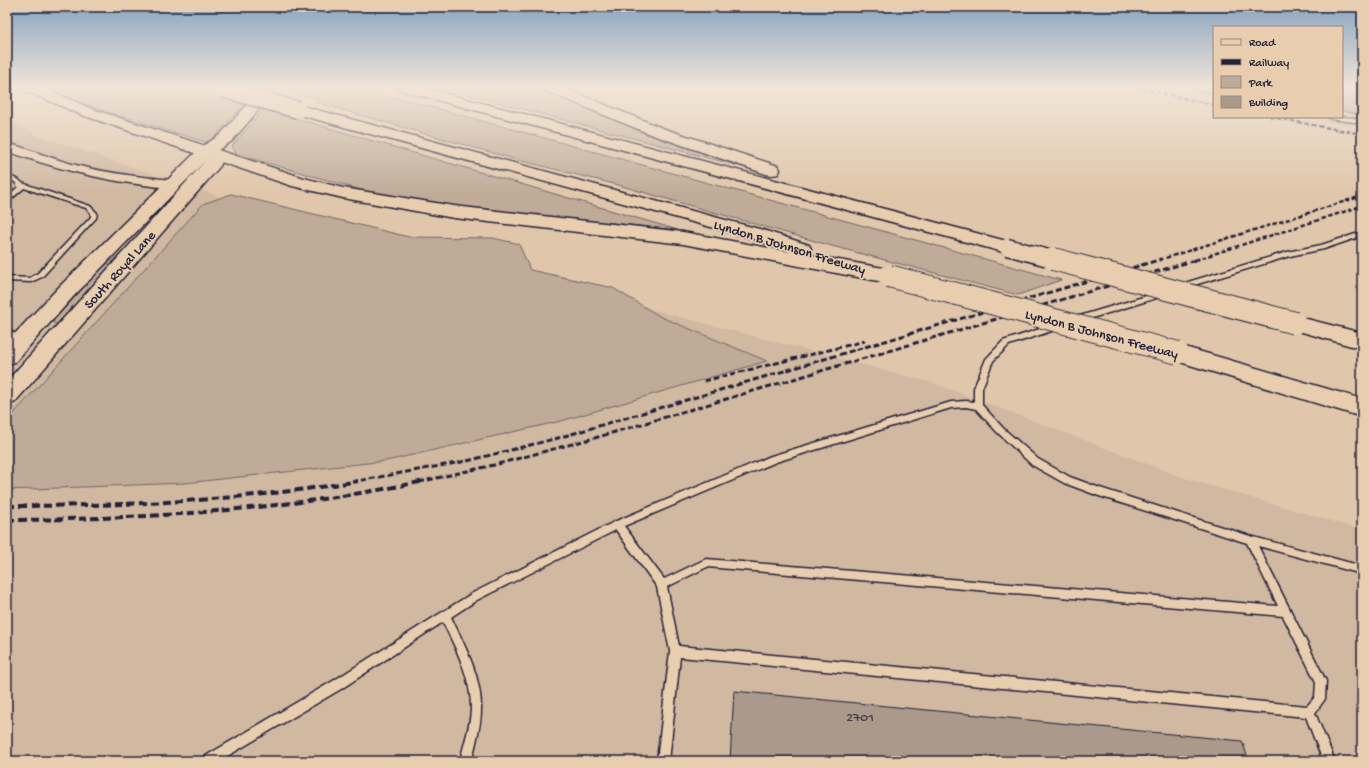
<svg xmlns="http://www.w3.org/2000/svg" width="1369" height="768" font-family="'Gochi Hand',sans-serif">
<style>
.built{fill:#d0b8a1}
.green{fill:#c0ab98;stroke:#71666a}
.building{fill:#ab998b;stroke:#22223b}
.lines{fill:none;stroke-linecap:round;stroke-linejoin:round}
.lane-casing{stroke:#22223b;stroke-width:3}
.street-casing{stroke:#22223b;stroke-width:3}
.secondary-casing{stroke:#22223b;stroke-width:3}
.highway-casing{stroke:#22223b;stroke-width:3}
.lane{fill:#e8cdaf;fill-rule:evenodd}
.street{fill:#e8cdaf;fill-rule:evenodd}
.secondary{fill:#e8cdaf;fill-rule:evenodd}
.highway{fill:#e8cdaf;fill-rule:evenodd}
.rail-far2{stroke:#22223b;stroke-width:2.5;stroke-dasharray:4.5 2.5;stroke-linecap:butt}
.rail-far1{stroke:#22223b;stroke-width:3;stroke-dasharray:6 3;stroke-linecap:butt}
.rail{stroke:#22223b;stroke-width:4;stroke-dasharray:8 4;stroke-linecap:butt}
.highway-bridge-far1-casing{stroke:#22223b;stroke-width:19;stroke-linecap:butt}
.highway-bridge-casing{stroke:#22223b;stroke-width:24;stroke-linecap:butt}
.highway-bridge-far1{stroke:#e8cdaf;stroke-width:16}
.highway-bridge{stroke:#e8cdaf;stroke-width:22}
.labels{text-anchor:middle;stroke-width:3.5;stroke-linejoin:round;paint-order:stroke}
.street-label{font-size:14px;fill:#22223b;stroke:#e8cdaf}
.near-number-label{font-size:14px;fill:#44404f}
</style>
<rect width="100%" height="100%" fill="#e0c6aa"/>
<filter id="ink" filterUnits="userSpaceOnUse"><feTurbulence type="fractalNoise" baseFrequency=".025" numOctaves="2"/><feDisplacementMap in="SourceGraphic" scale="8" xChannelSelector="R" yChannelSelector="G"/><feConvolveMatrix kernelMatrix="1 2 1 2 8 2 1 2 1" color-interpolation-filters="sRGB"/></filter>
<g filter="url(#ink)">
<path class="built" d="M 1165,87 L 1214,87 L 1214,98 Z
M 1342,87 L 1362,87 L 1362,127 L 1323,122 L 1301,117 L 1342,117 Z
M 7,118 L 36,135 L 221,197 L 933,383 L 1184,478 L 1362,530 L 1362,761 L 7,761 Z"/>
<path class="green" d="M 46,87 L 189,87 L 244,104 L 212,140 L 205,142 L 102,110 L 59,94 Z
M 284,87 L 350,87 L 394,99 L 395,97 L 1061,280 L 1018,295 L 832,246 L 618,185 L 514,159 L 315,102 L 319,99 L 282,89 Z
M 439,87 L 542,87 L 571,100 L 741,163 L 739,166 Z
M 264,109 L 678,230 L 443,205 L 365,191 L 236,154 L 232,146 Z
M 231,194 L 409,237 L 493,238 L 519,244 L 530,270 L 613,288 L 661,317 L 767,361 L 561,421 L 386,461 L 185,483 L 7,490 L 7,421 L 203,204 Z
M 117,256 L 119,256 L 103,277 L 60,323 L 54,324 L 54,320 L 97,273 Z"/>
<path class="building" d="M 1342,87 L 1362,87 L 1362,115 L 1342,111 Z
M 734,691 L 1242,741 L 1249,761 L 730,761 Z"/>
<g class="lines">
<g class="lane-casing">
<path id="lane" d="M 1193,87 L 1202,87 L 1214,89 L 1214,93 Z
M 1328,117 L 1342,117 L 1362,119 L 1362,123 L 1331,119 Z
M 7,175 L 19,180 L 22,183 L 90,206 L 97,213 L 96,218 L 42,277 L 31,282 L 7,281 L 7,277 L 30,278 L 38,273 L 91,217 L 91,213 L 86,208 L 24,188 L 9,201 L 7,202 L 7,197 L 18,187 L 15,182 L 7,179 Z
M 1362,232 L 1362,236 L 1324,249 L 1290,256 L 1181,289 L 1177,287 L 1178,285 L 1287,252 L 1321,245 Z
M 1163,291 L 1166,291 L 1167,293 L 1166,295 L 1076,323 L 1072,320 L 1073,318 Z
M 1058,323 L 1061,324 L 1062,326 L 1061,328 L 1009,345 L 993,361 L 982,388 L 982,405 L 1003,428 L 1038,459 L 1070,477 L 1100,488 L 1250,536 L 1362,566 L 1362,574 L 1258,546 L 1326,681 L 1325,699 L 1315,713 L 1335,761 L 1323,761 L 1306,717 L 680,657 L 669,761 L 657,761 L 670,651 L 657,587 L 616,530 L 477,600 L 451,617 C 465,646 482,678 481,710 C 481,727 475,744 472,761 L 460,761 C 464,744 470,727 471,710 C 472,679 456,649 443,622 L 341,689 L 219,761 L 202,761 L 204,757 L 333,681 L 471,594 L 614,522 L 771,456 L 951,402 L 966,401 L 974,402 L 974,388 L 986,359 L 1003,341 ZM 966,407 L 976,409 L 997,432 L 1032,465 L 1064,483 L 1099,496 L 1247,543 L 1278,606 L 706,559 L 664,579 L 624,526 L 776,462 L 951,408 ZM 707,567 L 1283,616 L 1316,682 L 1315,697 L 1307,706 L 679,646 L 667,587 Z
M 7,329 L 24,339 L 25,341 L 24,343 L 18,343 L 7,336 Z"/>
</g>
<g class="street-casing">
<path id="street" d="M 7,143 C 29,149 50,158 72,164 C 105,173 139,177 173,180 L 177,181 L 179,184 L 177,187 C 167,189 154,186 144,185 C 97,179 51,167 7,151 Z"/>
</g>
<g class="secondary-casing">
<path id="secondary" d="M 263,87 L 278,87 L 232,141 L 212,154 L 73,297 L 15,362 L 7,364 L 7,342 L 59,287 L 200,148 L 220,135 Z
M 214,157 L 220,158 L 222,162 L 220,166 L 15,402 L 7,405 L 7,381 L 208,158 Z"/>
</g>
<g class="highway-casing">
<path id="highway" d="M 22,87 L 41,87 L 92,109 L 304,178 L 343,188 L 454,206 L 683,232 L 790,252 L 751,238 L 293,113 L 290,110 L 293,107 L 298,105 L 763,230 L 809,245 L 811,249 L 809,253 L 805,254 L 889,269 L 896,271 L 899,276 L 896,281 L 889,283 L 683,244 L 454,218 L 343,198 L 292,186 L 82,115 L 24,90 Z
M 398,87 L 421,87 L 1014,243 L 1016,247 L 1014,251 L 1007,253 L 400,90 Z
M 542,87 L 561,87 L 662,128 L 778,166 L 780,170 L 778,174 L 772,175 L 766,174 L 650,134 L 544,90 Z
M 1295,316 L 1362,333 L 1362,349 L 1288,328 L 1285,323 L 1288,318 Z
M 1178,345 L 1362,399 L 1362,417 L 1170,359 L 1167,353 L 1170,347 Z"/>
</g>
<use href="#lane" class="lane"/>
<use href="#street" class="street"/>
<use href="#secondary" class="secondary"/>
<use href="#highway" class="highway"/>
<path class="rail-far2" d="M 1135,87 L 1214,105
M 1270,117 L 1362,134
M 1159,260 L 1362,196
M 1195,260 L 1362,206"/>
<path class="rail-far1" d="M 704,381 L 865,341
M 352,482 L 467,461 L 558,438 L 1162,259
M 419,482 L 494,465 L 598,437 L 1199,259"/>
<path class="rail" d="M 7,506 C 124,506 242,501 358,481
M 7,520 C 147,519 287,510 424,481"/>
<g class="highway-bridge-far1-casing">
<path id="highway-bridge-far1" d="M 223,89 L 298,110
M 1007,247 L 1056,260"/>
</g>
<g class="highway-bridge-casing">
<path id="highway-bridge" d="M 1053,259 L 1295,323
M 889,276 L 1178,353"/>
</g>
<use href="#highway-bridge-far1" class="highway-bridge-far1"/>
<use href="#highway-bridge" class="highway-bridge"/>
</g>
</g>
<linearGradient id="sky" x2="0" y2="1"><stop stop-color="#89a3bf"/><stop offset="0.45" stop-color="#f1e5d9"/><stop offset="1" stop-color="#f1e5d9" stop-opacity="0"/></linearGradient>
<rect width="1369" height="194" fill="url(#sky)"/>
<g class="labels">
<g class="street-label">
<text transform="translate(790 246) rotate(17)" y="5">Lyndon B Johnson Freeway</text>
<text transform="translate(119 269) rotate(-48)" y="5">South Royal Lane</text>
<text transform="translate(1102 333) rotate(15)" y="5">Lyndon B Johnson Freeway</text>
</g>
<g class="near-number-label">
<text x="860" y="721">2701</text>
</g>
</g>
<rect width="1369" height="768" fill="none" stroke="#e8cdaf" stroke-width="24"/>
<rect x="12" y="12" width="1345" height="744" fill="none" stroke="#22223b" stroke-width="1.5" filter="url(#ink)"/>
<rect x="1213" y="26" width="130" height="92" fill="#e8cdaf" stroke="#998981"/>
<rect x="1221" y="39" width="20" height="6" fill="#e8cdaf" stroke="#998981"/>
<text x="1249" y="46" font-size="12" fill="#22223b">Road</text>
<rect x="1221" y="59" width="20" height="6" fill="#22223b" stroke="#998981"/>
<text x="1249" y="66" font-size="12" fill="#22223b">Railway</text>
<rect x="1221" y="76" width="20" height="12" fill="#c0ab98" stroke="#998981"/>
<text x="1249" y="86" font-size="12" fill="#22223b">Park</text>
<rect x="1221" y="96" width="20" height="12" fill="#ab998b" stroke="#998981"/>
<text x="1249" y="106" font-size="12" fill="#22223b">Building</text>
</svg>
